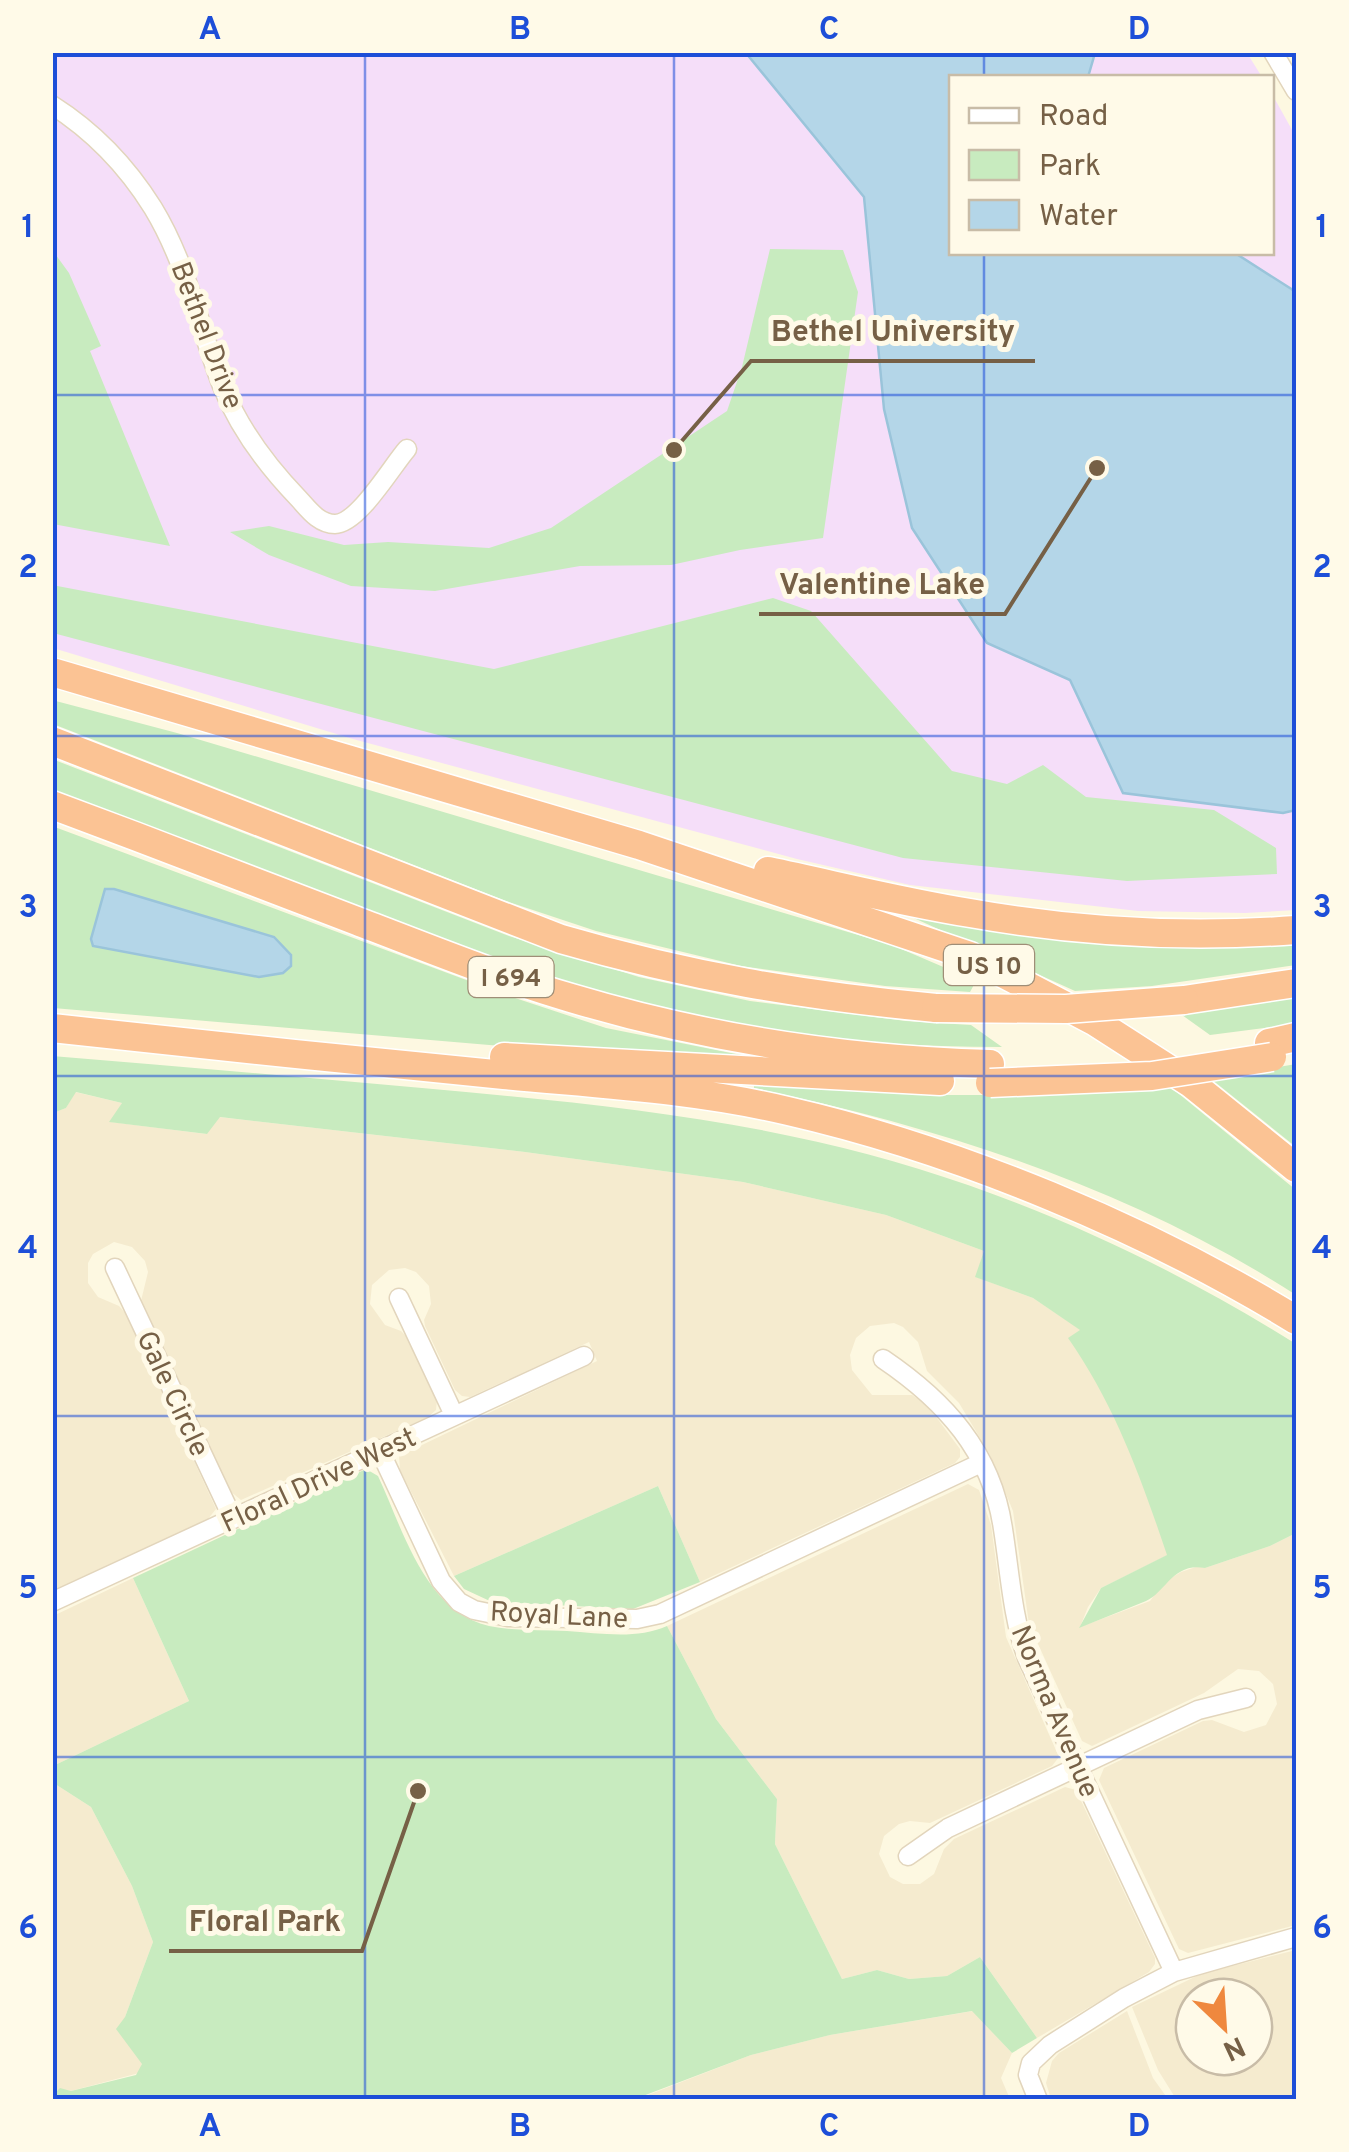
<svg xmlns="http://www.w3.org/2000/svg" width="1349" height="2152" font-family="Overpass,sans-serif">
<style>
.residential{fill:#f5ebcf;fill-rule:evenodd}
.education{fill:#f5def9}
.green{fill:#c8ebbf}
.water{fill:#b4d6e8;stroke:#9ac4da;stroke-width:2.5}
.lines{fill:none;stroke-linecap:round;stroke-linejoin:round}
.minor-casing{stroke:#e2d5bc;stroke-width:21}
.highway-casing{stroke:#fff;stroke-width:31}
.minor{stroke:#fff;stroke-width:18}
.highway{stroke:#fbc394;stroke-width:28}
.highway-bridge-casing{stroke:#fff;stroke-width:31;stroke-linecap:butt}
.highway-bridge{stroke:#fbc394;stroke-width:28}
.grid{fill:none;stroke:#1d4ed8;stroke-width:2.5;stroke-opacity:0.55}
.labels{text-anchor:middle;stroke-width:10;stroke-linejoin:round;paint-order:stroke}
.shield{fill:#fffae8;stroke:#9f8e77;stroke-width:2.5}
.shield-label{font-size:25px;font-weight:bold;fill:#766046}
.street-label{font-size:28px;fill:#766046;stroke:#fffae8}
.leader{fill:none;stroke:#766046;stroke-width:4}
.callout-dot{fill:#766046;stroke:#fffae8;stroke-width:4}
.callout-label{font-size:30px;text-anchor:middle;font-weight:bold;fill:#766046;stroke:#fffae8;stroke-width:10;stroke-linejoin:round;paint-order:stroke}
.neatline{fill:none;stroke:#1d4ed8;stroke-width:4}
.grid-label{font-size:32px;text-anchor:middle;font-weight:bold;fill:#1d4ed8}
</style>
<rect width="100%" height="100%" fill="#fdf8e1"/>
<path class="residential" d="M 75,1092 L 122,1103 L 111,1122 L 206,1134 L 219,1117 L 525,1152 L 743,1182 L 886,1215 L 984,1251 L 976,1277 L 1033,1298 L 1081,1330 L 1069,1339 L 1092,1371 L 1132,1453 L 1168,1555 L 1101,1588 L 1088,1607 L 1080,1627 L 1150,1601 L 1164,1582 L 1181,1572 L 1199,1566 L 1205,1568 L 1270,1546 L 1296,1533 L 1296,1925 L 1188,1953 L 1179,1949 L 1099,1780 L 1104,1768 L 1203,1721 L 1212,1720 L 1244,1732 L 1266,1725 L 1277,1704 L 1273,1684 L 1259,1671 L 1238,1669 L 1204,1693 L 1092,1746 L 1082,1741 L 1029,1624 L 1013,1511 L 989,1453 L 959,1403 L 927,1371 L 918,1342 L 903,1327 L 894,1323 L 870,1326 L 856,1338 L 850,1355 L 852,1370 L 872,1395 L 912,1395 L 928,1406 L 960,1449 L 960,1457 L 955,1463 L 700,1582 L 658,1486 L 454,1576 L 400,1470 L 399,1456 L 597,1361 L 589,1342 L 470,1397 L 462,1396 L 455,1390 L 425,1326 L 424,1320 L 431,1304 L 429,1286 L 416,1272 L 405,1268 L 389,1270 L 372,1285 L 370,1304 L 385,1325 L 401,1331 L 410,1340 L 437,1400 L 436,1410 L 428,1417 L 241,1500 L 230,1491 L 141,1301 L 148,1272 L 145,1261 L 132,1247 L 114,1242 L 93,1254 L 88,1263 L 88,1283 L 98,1297 L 119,1306 L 127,1315 L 216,1509 L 208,1519 L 53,1591 L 52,1113 L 66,1108 Z
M 968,1484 L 979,1490 L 991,1525 L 1006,1637 L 1059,1757 L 1052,1766 L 930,1823 L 910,1821 L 899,1824 L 884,1836 L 879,1854 L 890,1877 L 903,1884 L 920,1884 L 934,1874 L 944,1849 L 954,1839 L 1065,1787 L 1076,1790 L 1155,1958 L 1155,1964 L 1149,1972 L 1037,2038 L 980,1957 L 947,1976 L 909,1979 L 877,1970 L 842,1979 L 775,1844 L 777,1799 L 716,1719 L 667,1626 Z
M 133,1578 L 189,1701 L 53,1766 L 53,1616 Z
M 52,1782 L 91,1807 L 132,1886 L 153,1942 L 125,2017 L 142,2064 L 139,2073 L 71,2091 L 60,2089 L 53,2095 Z
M 1296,1950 L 1296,2099 L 1176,2099 L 1158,2070 L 1132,2007 L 1201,1974 ZM 1254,1997 L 1254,2057 L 1194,2057 L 1194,1997 Z
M 973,2011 L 1012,2053 L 1001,2078 L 1010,2099 L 635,2100 L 751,2055 L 830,2035 Z
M 1127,2011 L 1153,2078 L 1168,2099 L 1051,2099 L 1046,2083 L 1052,2061 L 1059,2053 Z"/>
<path class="education" d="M 52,53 L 1247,53 L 1262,77 L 952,78 L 952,252 L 1272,252 L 1272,94 L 1296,137 L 1296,910 L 1245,913 L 1138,911 L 910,885 L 797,859 L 353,739 L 53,648 Z"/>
<path class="green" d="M 770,249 L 843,250 L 858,292 L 823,538 L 740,550 L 671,565 L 580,566 L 435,591 L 351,586 L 269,555 L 230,532 L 269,526 L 344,545 L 388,542 L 489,548 L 551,528 L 727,411 L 742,367 Z
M 53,251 L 69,273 L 101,346 L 90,351 L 170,546 L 53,524 Z
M 52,585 L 494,669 L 773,598 L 811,611 L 952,771 L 1007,784 L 1043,765 L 1086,797 L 1214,810 L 1276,848 L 1277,874 L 1127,881 L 903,858 L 53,633 Z
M 52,700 L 177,733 L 892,945 L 976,981 L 970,992 L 885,986 L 741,966 L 596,931 L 506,901 L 53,724 Z
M 52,759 L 509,936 L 639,977 L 750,1001 L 906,1021 L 971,1025 L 1002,1047 C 891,1047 780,1038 672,1012 C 459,961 256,870 53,791 Z
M 52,826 L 512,997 L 606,1028 L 756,1058 L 501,1046 L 53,1008 Z
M 905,914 L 1296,941 L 1296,965 L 1152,986 L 1075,991 Z
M 1296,996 L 1296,1024 L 1210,1035 L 1182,1015 Z
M 52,1056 C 176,1066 299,1077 422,1088 C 555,1100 688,1112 818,1142 C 987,1180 1151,1253 1296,1344 L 1296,1533 L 1270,1546 L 1205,1568 C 1173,1562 1166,1592 1146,1601 C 1124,1610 1101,1619 1079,1628 L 1101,1588 L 1167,1555 C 1141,1478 1115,1405 1068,1338 L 1080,1330 L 1033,1298 L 975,1277 L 984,1251 L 886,1215 L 743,1182 L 525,1152 L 220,1117 L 207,1134 L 109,1122 L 122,1103 L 76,1092 L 66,1108 L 53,1113 Z
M 1296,1064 L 1296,1147 L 1211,1079 Z
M 754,1079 L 937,1095 L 995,1095 L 1167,1084 L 1296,1190 L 1296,1295 C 1132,1189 944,1128 754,1088 Z
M 366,1469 L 378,1476 C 403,1529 424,1611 489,1626 C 514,1631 542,1630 567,1631 C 599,1633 636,1640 667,1626 L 716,1719 L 777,1799 L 775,1844 L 842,1979 L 877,1970 L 909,1979 L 947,1976 L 980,1957 L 1037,2038 L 1012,2053 L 972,2011 L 830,2035 L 751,2055 L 635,2099 L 53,2099 L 53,2095 L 60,2088 L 71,2091 L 136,2075 L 142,2064 L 116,2029 L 125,2017 L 153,1942 L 132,1886 L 91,1807 L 52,1782 L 53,1766 L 189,1701 L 133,1578 Z
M 658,1486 L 700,1582 L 633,1609 L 492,1602 L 464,1589 L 454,1576 Z"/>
<path class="water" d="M 746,53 L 1095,53 L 1088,77 L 952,78 L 952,252 L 1235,253 L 1296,292 L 1296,810 L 1283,813 L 1123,793 L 1070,680 L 987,643 L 912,528 L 884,409 L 864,197 Z
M 105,889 L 114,889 L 274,937 L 291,955 L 291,966 L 283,973 L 259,977 L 93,946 L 91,939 Z"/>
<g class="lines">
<g class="minor-casing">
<path id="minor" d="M 1273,52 L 1296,91
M 52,105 C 93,131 128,168 153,208 C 187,264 199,326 222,386 C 239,428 268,467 299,499 C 309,510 319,524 335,524 C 358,524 392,466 407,449
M 115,1268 L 233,1519
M 399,1298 L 454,1415
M 883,1359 C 945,1401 992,1452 1003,1529 C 1010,1573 1012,1616 1027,1658 L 1174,1972
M 379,1449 L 441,1581 L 459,1602 L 474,1610 L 508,1617 L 637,1619 L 660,1614 L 981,1463
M 52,1602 L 584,1356
M 908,1856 L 948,1828 L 1198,1710 L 1246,1698
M 1038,2100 L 1028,2075 L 1031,2063 L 1050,2045 L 1124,1998 L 1174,1972 L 1296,1937"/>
</g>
<g class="highway-casing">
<path id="highway" d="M 52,672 L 639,845 L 970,956 L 1094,1021 L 1192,1084 L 1296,1168
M 52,741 L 561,939 C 688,976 805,996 936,1008
M 52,805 C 154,843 256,882 357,921 C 428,948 499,977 571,998 C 708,1039 848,1060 990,1064
M 768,871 C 835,885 902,902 970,913 C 1077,932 1187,938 1296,930
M 1184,1000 L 1296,983
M 52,1028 C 203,1045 353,1060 504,1075 C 598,1084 696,1089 788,1111 C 958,1150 1148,1229 1296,1320
M 1269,1043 L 1296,1037
M 504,1057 L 940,1081"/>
</g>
<use href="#minor" class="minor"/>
<use href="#highway" class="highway"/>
<g class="highway-bridge-casing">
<path id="highway-bridge" d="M 936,1008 L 1066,1009 L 1184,1000
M 990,1083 L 1152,1076 L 1272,1057"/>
</g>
<use href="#highway-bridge" class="highway-bridge"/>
</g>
<path class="grid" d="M 365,52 L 365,2100M 674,52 L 674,2100M 984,52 L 984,78M 984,252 L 984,2100M 52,395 L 1296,395M 52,736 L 1296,736M 52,1076 L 1296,1076M 52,1416 L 1296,1416M 52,1757 L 1296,1757"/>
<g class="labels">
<g class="shield">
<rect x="944" y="945" width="90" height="40" rx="8"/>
<rect x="468.5" y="957" width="85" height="40" rx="8"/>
</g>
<g class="shield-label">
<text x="989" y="974">US 10</text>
<text x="511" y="986">I 694</text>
</g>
<g class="street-label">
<text transform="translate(208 335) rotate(69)" y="10">Bethel Drive</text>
<text transform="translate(174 1393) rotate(65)" y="10">Gale Circle</text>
<text transform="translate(318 1479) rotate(-25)" y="10">Floral Drive West</text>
<text transform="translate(559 1614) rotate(3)" y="10">Royal Lane</text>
<text transform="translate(1056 1711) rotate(67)" y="10">Norma Avenue</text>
</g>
</g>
<path class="leader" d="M674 450L751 361H1035M1097 468L1005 614H759M418 1791L362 1951H169"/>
<g class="callout-dot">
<circle cx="674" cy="450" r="10"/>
<circle cx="1097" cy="468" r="10"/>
<circle cx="418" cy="1791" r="10"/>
</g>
<g class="callout-label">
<text x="893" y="341">Bethel University</text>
<text x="882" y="594">Valentine Lake</text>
<text x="265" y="1931">Floral Park</text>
</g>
<rect width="1349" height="2152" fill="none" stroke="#fffae8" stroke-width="110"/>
<rect x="949" y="75" width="325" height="180" fill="#fffae8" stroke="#c8bca7" stroke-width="2.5"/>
<rect x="969" y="108" width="50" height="15" fill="#ffffff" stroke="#c8bca7" stroke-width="2.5"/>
<text x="1039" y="125" font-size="30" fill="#766046">Road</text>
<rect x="969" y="150" width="50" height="30" fill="#c8ebbf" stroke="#c8bca7" stroke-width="2.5"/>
<text x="1039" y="175" font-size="30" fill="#766046">Park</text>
<rect x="969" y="200" width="50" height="30" fill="#b4d6e8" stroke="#c8bca7" stroke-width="2.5"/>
<text x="1039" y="225" font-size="30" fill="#766046">Water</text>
<g transform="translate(1224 2027) rotate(155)"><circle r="48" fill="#fffae8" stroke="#c8bca7" stroke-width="2.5"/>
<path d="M0-8L18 38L0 25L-18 38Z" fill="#ef883e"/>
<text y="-15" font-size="28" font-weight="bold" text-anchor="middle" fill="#766046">N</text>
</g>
<rect x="55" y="55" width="1239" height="2042" class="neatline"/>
<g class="grid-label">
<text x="210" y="39">A</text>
<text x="520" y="39">B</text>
<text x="829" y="39">C</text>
<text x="1139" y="39">D</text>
<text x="28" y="237">1</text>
<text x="1322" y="237">1</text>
<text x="28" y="577">2</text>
<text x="1322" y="577">2</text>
<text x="28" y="917">3</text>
<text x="1322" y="917">3</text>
<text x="28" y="1258">4</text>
<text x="1322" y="1258">4</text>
<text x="28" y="1598">5</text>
<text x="1322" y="1598">5</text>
<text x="28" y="1938">6</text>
<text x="1322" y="1938">6</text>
<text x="210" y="2136">A</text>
<text x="520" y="2136">B</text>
<text x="829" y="2136">C</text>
<text x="1139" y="2136">D</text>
</g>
</svg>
